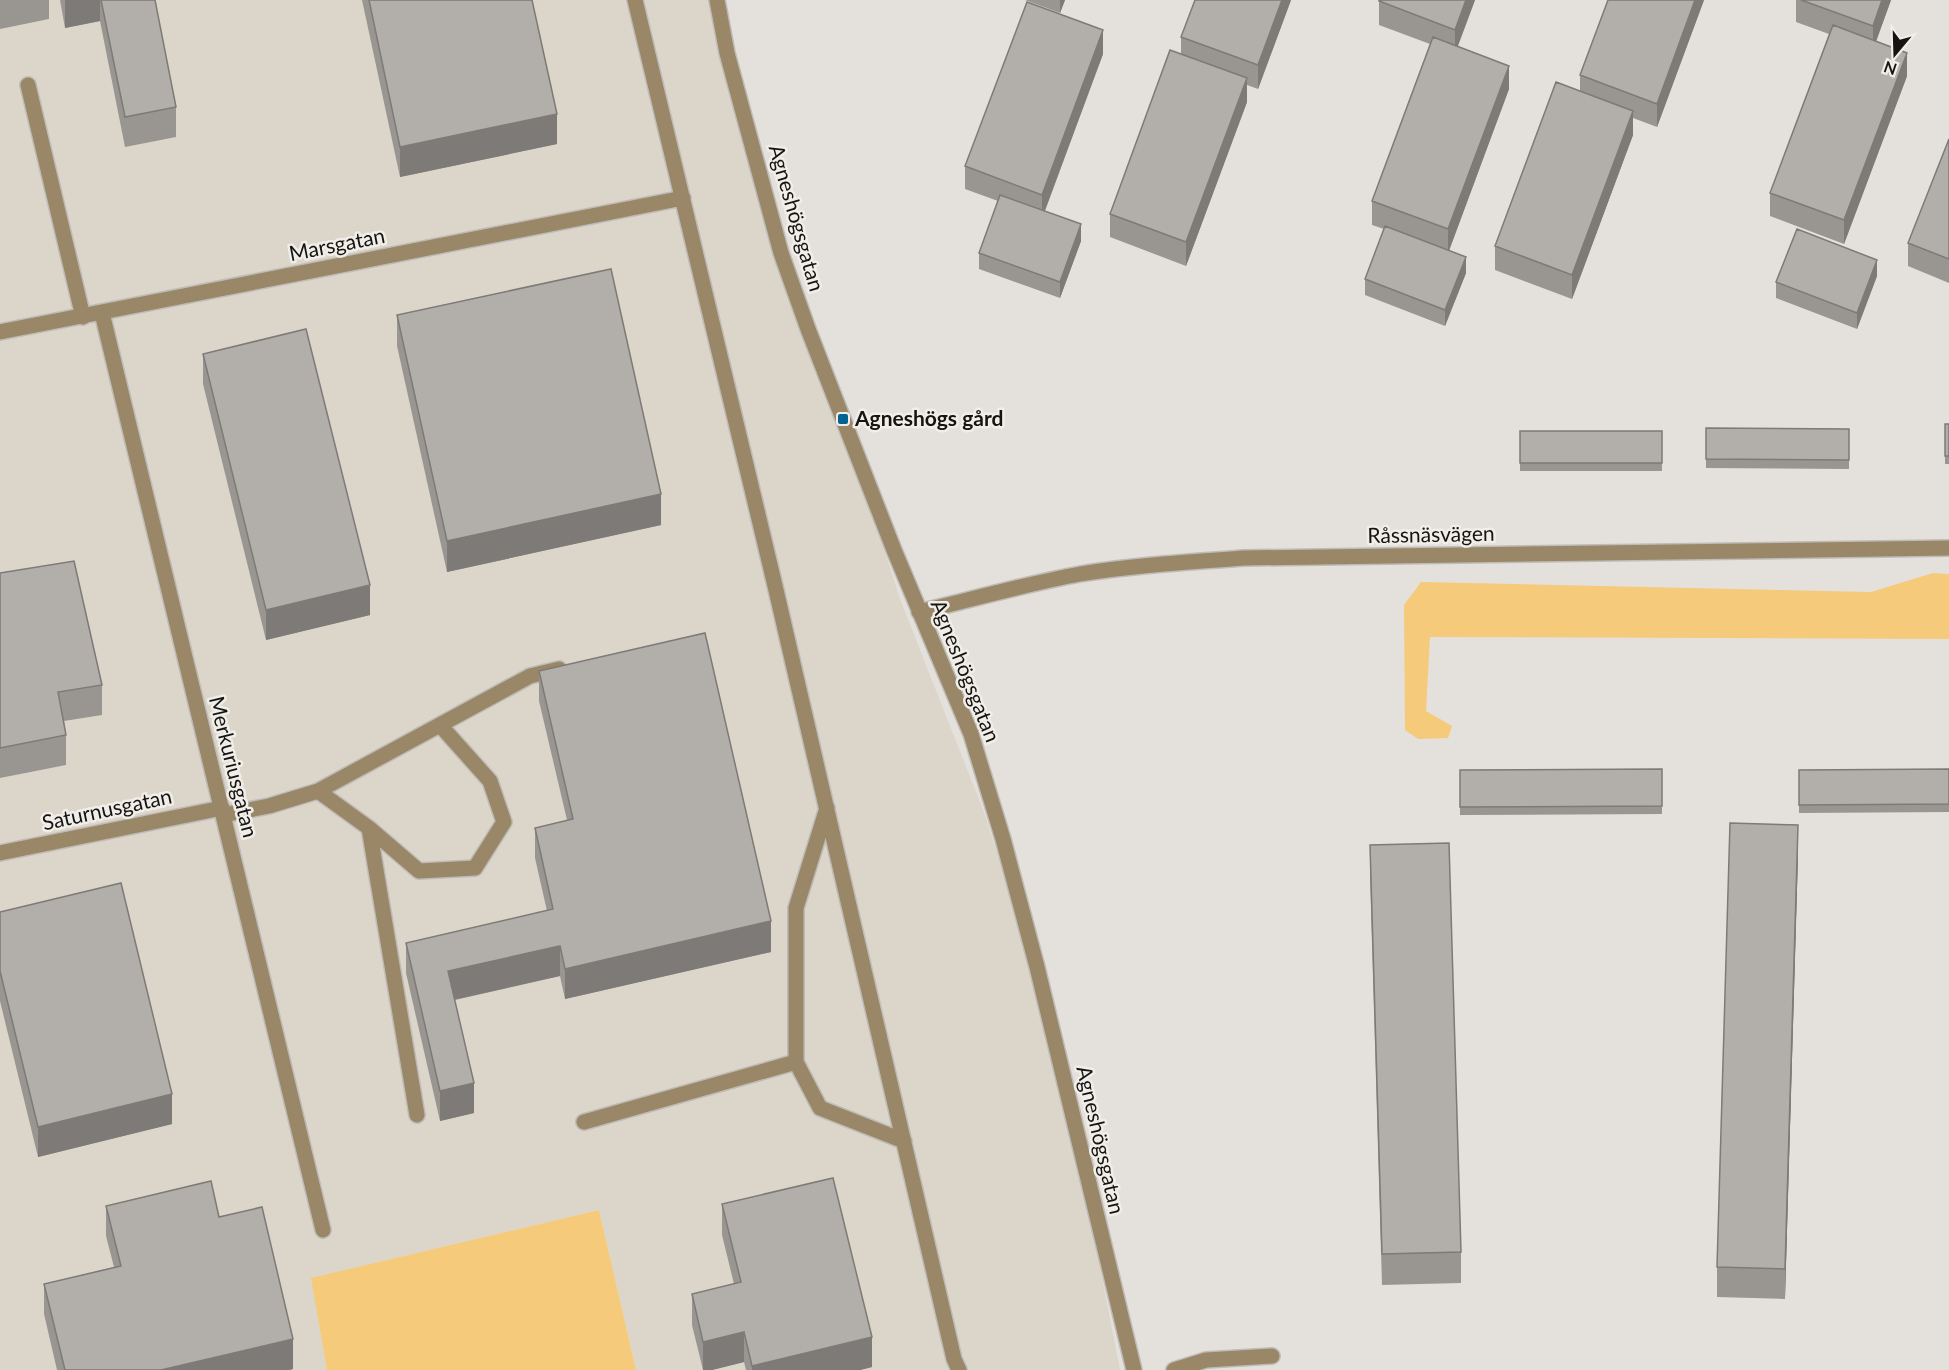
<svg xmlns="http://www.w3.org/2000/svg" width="1949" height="1370" font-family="Lato,sans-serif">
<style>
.built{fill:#dcd6ca}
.green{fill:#f5ca7a}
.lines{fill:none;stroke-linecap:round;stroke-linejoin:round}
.minor-casing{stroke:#bfbcb8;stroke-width:18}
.minor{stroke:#998767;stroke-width:15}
.wall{fill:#999692}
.shaded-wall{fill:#7d7a77}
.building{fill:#b2afaa;stroke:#7d7a77;stroke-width:1.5}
.poi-dot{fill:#006493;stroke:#f1eee9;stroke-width:2}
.labels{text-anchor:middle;stroke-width:5;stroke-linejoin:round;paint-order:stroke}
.street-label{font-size:21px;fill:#151412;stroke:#f1eee9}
.poi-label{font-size:21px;font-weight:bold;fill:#151412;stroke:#f1eee9;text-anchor:start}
</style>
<rect width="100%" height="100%" fill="#e4e1dc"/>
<path class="built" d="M 0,0 L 716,0 L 782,259 L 843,419 L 900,599 L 984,812 L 1047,1008 L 1078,1152 L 1120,1370 L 636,1370 L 599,1210 L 312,1278 L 327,1370 L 0,1370 Z"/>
<path class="green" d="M 1933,573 L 1949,574 L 1949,639 L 1430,637 L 1426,711 L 1452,726 L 1448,738 L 1418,739 L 1405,730 L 1404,605 L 1421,582 L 1871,592 Z
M 599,1210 L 636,1370 L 327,1370 L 311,1278 Z"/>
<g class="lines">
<g class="minor-casing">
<path id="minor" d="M 635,0 L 776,590 L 954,1359 L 959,1370
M 717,0 L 727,53 L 781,253 L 808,329 L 894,550 L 971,734 L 1003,839 L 1037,967 L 1134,1370
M 28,85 L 83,317
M 102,313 L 323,1230
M 0,332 L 683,198
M 919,612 C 973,599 1026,584 1080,574 C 1134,565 1189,562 1244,558 L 1949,548
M 318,791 L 369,828 L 419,871 L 475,868 L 504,822 L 490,781 L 440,725
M 827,808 L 796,908 L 796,1062 L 820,1108 L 904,1141
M 223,815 L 269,806 L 318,791 L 530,676 L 559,669
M 369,828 L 417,1115
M 0,853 L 222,808
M 584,1122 L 796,1062
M 1174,1370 L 1206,1360 L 1272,1356"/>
</g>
<use href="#minor" class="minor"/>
</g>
<path class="wall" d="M 0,0 L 49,0 L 49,19 L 0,29 Z
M 60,0 L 155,0 L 176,107 L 176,137 L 125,147 L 100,21 L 65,28 Z
M 362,0 L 532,0 L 557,144 L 400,177 Z
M 1025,0 L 1065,0 L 1060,13 Z
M 1291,0 L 1258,89 L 1247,85 L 1247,102 L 1186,266 L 1110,237 L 1110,214 L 1181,54 L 1181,37 Z
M 1379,0 L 1475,0 L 1458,46 L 1509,89 L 1449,251 L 1466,273 L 1445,326 L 1365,295 L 1365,279 L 1384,229 L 1372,225 L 1372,201 L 1430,44 L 1379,25 Z
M 1704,0 L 1657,127 L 1633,118 L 1633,135 L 1572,299 L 1495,270 L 1495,246 L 1580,91 L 1580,75 Z
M 1796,0 L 1891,0 L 1876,41 L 1907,76 L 1844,244 L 1770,216 L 1770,193 L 1829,34 L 1796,22 Z
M 1103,54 L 1045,211 L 1081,241 L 1060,298 L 979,269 L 979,253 L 998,201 L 965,189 L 965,166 Z
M 1949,139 L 1949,283 L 1908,266 L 1908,243 Z
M 1877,276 L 1857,329 L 1776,298 L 1776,282 Z
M 397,315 L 661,525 L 447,572 L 397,346 Z
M 203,354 L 370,615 L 266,640 L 203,384 Z
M 1945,424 L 1949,424 L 1949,464 L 1945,464 Z
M 1706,428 L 1849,429 L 1849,469 L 1706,468 Z
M 1520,431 L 1662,431 L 1662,471 L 1520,471 Z
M 0,573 L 102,685 L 102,715 L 64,721 L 66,735 L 66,765 L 0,778 Z
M 539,671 L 771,952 L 565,999 L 560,976 L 455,1000 L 474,1113 L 440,1121 L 406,973 L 406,943 L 547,911 L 535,858 L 535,828 L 567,820 L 539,701 Z
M 1662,769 L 1662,814 L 1460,815 L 1460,770 Z
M 1949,769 L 1949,812 L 1799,813 L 1799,770 Z
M 1370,845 L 1461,1252 L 1461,1283 L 1382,1285 L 1370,875 Z
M 1798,855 L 1785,1299 L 1717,1297 L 1717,1267 Z
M 0,912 L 172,1124 L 38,1157 L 0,1001 Z
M 722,1204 L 872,1367 L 860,1370 L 746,1370 L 744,1362 L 712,1370 L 703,1370 L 692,1325 L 692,1294 L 734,1284 L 722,1235 Z
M 106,1206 L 219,1217 L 293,1369 L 289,1370 L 57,1370 L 44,1314 L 44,1284 L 114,1267 L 106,1236 Z"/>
<path class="shaded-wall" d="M 65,0 L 100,0 L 100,21 L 65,28 Z
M 1060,0 L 1065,0 L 1060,13 Z
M 1282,0 L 1291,0 L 1258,89 L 1258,65 Z
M 1466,0 L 1475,0 L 1455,53 L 1455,30 Z
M 1695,0 L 1704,0 L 1657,127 L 1657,104 Z
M 1882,0 L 1891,0 L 1873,50 L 1873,26 Z
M 1103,30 L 1103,54 L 1042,218 L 1042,195 Z
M 1907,53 L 1907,76 L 1844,244 L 1844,220 Z
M 1509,66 L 1509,89 L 1448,253 L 1448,229 Z
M 1247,78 L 1247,102 L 1186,266 L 1186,242 Z
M 1633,111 L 1633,135 L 1572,299 L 1572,275 Z
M 557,114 L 557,144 L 400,177 L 400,147 Z
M 1081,224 L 1081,241 L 1060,298 L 1060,282 Z
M 1466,257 L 1466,273 L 1445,326 L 1445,310 Z
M 1877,260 L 1877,276 L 1857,329 L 1857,313 Z
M 661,494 L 661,525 L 447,572 L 447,541 Z
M 370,585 L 370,615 L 266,640 L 266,610 Z
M 1798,825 L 1798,855 L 1785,1299 L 1785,1269 Z
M 771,921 L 771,952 L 565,999 L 565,969 Z
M 560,946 L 560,976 L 448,1001 L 448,971 Z
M 474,1083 L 474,1113 L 440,1121 L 440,1091 Z
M 172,1094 L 172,1124 L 38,1157 L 38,1127 Z
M 744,1332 L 744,1362 L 712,1370 L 703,1370 L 703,1342 Z
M 872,1337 L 872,1367 L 860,1370 L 752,1370 L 752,1366 Z
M 293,1339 L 293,1369 L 289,1370 L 161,1370 Z"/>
<path class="building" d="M 101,0 L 155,0 L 176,107 L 125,117 Z
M 369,0 L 532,0 L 557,114 L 400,147 Z
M 1195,0 L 1282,0 L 1258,65 L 1181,37 Z
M 1379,0 L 1466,0 L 1455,30 L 1379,1 Z
M 1608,0 L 1695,0 L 1657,104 L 1580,75 Z
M 1801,0 L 1882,0 L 1873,26 Z
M 1027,2 L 1103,30 L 1042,195 L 965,166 Z
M 1833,25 L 1907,53 L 1844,220 L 1770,193 Z
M 1433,37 L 1509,66 L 1448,229 L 1372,201 Z
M 1170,50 L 1247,78 L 1186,242 L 1110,214 Z
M 1556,82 L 1633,111 L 1572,275 L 1495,246 Z
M 1949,139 L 1949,259 L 1908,243 Z
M 1000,195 L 1081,224 L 1060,282 L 979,253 Z
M 1385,226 L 1466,257 L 1445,310 L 1365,279 Z
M 1797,229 L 1877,260 L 1857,313 L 1776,282 Z
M 611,269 L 661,494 L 447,541 L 397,315 Z
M 306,329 L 370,585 L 266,610 L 203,354 Z
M 1945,424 L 1949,424 L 1949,456 L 1945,456 Z
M 1706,428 L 1849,429 L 1849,460 L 1706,459 Z
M 1520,431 L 1662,431 L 1662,463 L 1520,463 Z
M 74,561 L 102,685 L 58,692 L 66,735 L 0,748 L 0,573 Z
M 705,633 L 771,921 L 565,969 L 560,946 L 448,971 L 474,1083 L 440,1091 L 406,943 L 553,909 L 535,828 L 573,819 L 539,671 Z
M 1662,769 L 1662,806 L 1460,807 L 1460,770 Z
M 1949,769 L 1949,804 L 1799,805 L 1799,770 Z
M 1730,823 L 1798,825 L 1785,1269 L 1717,1267 Z
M 1449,843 L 1461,1252 L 1382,1254 L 1370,845 Z
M 121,883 L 172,1094 L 38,1127 L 0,971 L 0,912 Z
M 833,1178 L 872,1337 L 752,1366 L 744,1332 L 703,1342 L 692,1294 L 741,1282 L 722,1204 Z
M 211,1181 L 219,1217 L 262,1207 L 293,1339 L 161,1370 L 65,1370 L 44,1284 L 121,1266 L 106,1206 Z"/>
<rect class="poi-dot" x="837" y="413" width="12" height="12" rx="3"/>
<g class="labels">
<g class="street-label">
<text transform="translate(796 218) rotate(74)" y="7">Agneshögsgatan</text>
<text transform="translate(337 245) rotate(-11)" y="7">Marsgatan</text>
<text transform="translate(1431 535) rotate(-1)" y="7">Råssnäsvägen</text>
<text transform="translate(965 671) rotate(68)" y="7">Agneshögsgatan</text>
<text transform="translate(233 767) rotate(76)" y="7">Merkuriusgatan</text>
<text transform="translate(107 810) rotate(-12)" y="7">Saturnusgatan</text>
<text transform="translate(1100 1140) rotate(77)" y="7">Agneshögsgatan</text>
</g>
<g class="poi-label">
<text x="855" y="426">Agneshögs gård</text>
</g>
</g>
<g transform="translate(1895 54) rotate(199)" stroke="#f1eee9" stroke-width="4.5" paint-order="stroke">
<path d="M0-4.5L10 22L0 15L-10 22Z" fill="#151412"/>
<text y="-9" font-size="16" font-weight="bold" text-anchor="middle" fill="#151412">N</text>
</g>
</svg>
